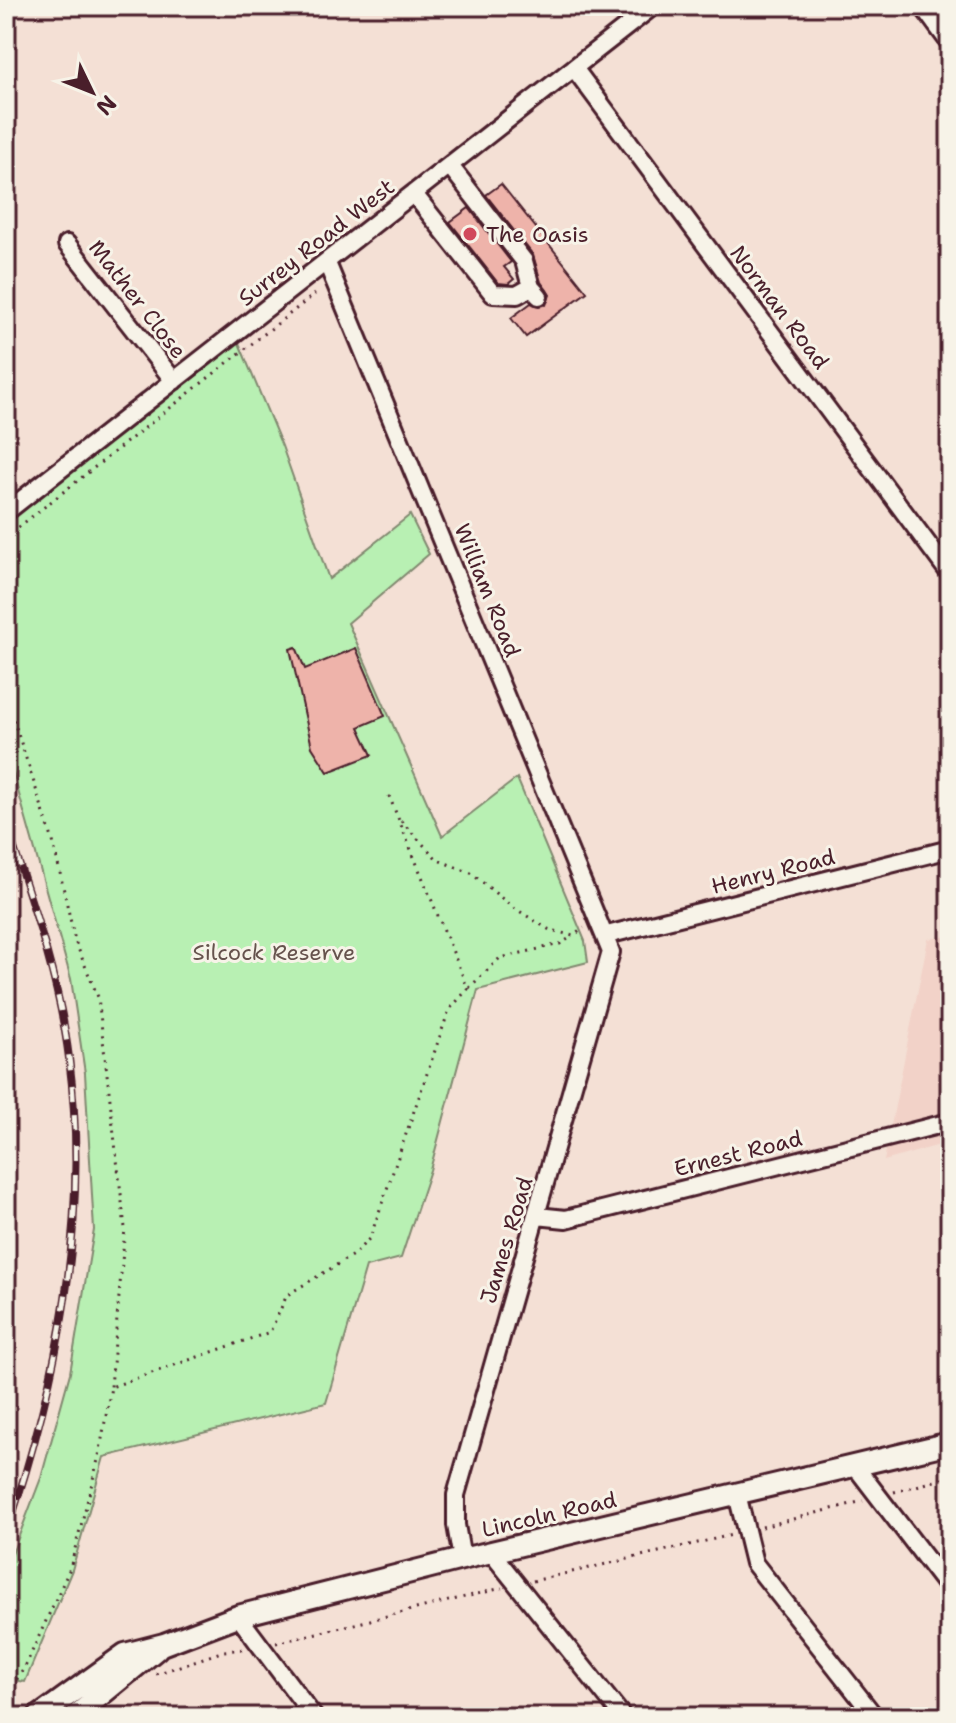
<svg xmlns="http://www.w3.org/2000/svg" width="956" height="1723" font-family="'Shantell Sans',sans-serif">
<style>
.built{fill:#f2d2c8}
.green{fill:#b8f0b3;stroke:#81886f;stroke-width:2}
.building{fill:#eeb3aa;stroke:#4a1f2b;stroke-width:2}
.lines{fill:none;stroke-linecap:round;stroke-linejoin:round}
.minor-casing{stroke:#4a1f2b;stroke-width:22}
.major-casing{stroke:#4a1f2b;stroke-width:26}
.path{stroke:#4a1f2b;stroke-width:3;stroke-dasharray:2 6;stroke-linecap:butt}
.minor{stroke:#f7f3e8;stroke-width:16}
.major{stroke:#f7f3e8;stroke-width:20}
.rail-casing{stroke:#4a1f2b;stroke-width:8}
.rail{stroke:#f7f3e8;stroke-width:5;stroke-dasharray:15;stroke-linecap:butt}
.poi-dot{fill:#d1495b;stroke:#f7f3e8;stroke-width:3}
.labels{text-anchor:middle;stroke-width:6;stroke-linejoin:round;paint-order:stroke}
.poi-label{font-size:22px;fill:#4a1f2b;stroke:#f7f3e8;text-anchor:start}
.street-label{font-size:22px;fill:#4a1f2b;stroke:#f7f3e8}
.park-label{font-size:22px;fill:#66534d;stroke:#f7f3e8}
</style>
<rect width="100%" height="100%" fill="#f4e0d5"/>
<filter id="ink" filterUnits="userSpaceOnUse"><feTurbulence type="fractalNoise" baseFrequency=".0125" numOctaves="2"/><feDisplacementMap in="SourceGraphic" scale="16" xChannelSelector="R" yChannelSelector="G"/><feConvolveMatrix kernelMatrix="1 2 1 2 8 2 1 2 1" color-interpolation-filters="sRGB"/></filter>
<g filter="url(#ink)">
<path class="built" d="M 950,936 L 950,1142 L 884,1161 L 928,939 Z"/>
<path class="green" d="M 239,343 L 282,446 L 329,579 L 410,515 L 429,554 L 348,623 L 442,836 L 517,778 L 585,941 L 588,962 L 478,990 L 430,1170 L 401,1258 L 366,1267 L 326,1403 L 104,1457 L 72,1570 L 25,1682 L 6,1679 L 6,1570 L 41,1478 L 70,1373 L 94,1230 L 85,1073 L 71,979 L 6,748 L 6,522 Z"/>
<path class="building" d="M 501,184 L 587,292 L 526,337 L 511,318 L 531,303 L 546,305 L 550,295 L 541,282 L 533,255 L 486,195 Z
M 469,208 L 511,262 L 504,267 L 514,279 L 508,284 L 498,283 L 450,222 Z
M 296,647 L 305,669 L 356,648 L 385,716 L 359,727 L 372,755 L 328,772 L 312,747 L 290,649 Z"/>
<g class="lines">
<g class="minor-casing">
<path id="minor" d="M 574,68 L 950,574
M 450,166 L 524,261 L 531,287 L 539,296
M 414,194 L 493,294 L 517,295 L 531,287
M 67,244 L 174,381
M 327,263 L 611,952 L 456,1495 L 456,1525 L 462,1559
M 6,512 L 653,6
M 607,935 L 950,849
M 537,1216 L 566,1219 L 950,1122
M 855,1466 L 950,1590
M 737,1494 L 754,1563 L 875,1717
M 491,1552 L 623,1717
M 238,1616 L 314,1717"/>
</g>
<g class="major-casing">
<path id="major" d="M 925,6 L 950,40
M 38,1717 L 125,1654 L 164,1644 L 238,1616 L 462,1559 L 950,1443
M 74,1717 L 157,1649"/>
</g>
<path class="path" d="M 6,537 L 315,294
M 6,697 L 53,841 L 75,941 L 98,997 L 125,1228 L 111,1387
M 401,821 L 438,860 L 471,873 L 511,906 L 548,929 L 573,936 L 584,928
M 469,988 L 500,958 L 560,944 L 573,936
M 894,1492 L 950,1477
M 762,1527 L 863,1501
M 533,1581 L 732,1535
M 276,1643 L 502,1588
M 156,1674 L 224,1651 L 245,1649
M 7,1717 L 9,1691 L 25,1667 L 70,1568 L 99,1456 L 111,1387 L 270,1332 L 287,1295 L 353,1255 L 370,1238 L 449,1010 L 468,989 L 387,791"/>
<use href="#minor" class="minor"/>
<use href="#major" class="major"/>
<g class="rail-casing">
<path id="rail" d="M 6,824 C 31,900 59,978 69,1058 C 90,1221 58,1380 6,1534"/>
</g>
<use href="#rail" class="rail"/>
</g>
</g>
<circle class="poi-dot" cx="470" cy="234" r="8"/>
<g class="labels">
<g class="poi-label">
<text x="486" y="242">The Oasis</text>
</g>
<g class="street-label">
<text transform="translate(316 242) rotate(-38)" y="8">Surrey Road West</text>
<text transform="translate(138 299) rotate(52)" y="8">Mather Close</text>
<text transform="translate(780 307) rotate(53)" y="8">Norman Road</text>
<text transform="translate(488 590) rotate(68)" y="8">William Road</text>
<text transform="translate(773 871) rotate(-14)" y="8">Henry Road</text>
<text transform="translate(738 1153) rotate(-14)" y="8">Ernest Road</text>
<text transform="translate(506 1240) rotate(-73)" y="8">James Road</text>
<text transform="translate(549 1514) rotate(-13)" y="8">Lincoln Road</text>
</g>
<g class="park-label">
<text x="274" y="960">Silcock Reserve</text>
</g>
</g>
<rect width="956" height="1723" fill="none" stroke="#f7f3e8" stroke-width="32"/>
<rect x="16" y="16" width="924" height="1691" fill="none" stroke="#4a1f2b" stroke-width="3" filter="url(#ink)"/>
<g transform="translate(92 92) rotate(133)" stroke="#f7f3e8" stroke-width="6" paint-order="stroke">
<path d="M0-6L14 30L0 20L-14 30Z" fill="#4a1f2b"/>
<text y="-12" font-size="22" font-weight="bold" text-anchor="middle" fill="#4a1f2b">N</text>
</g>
</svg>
